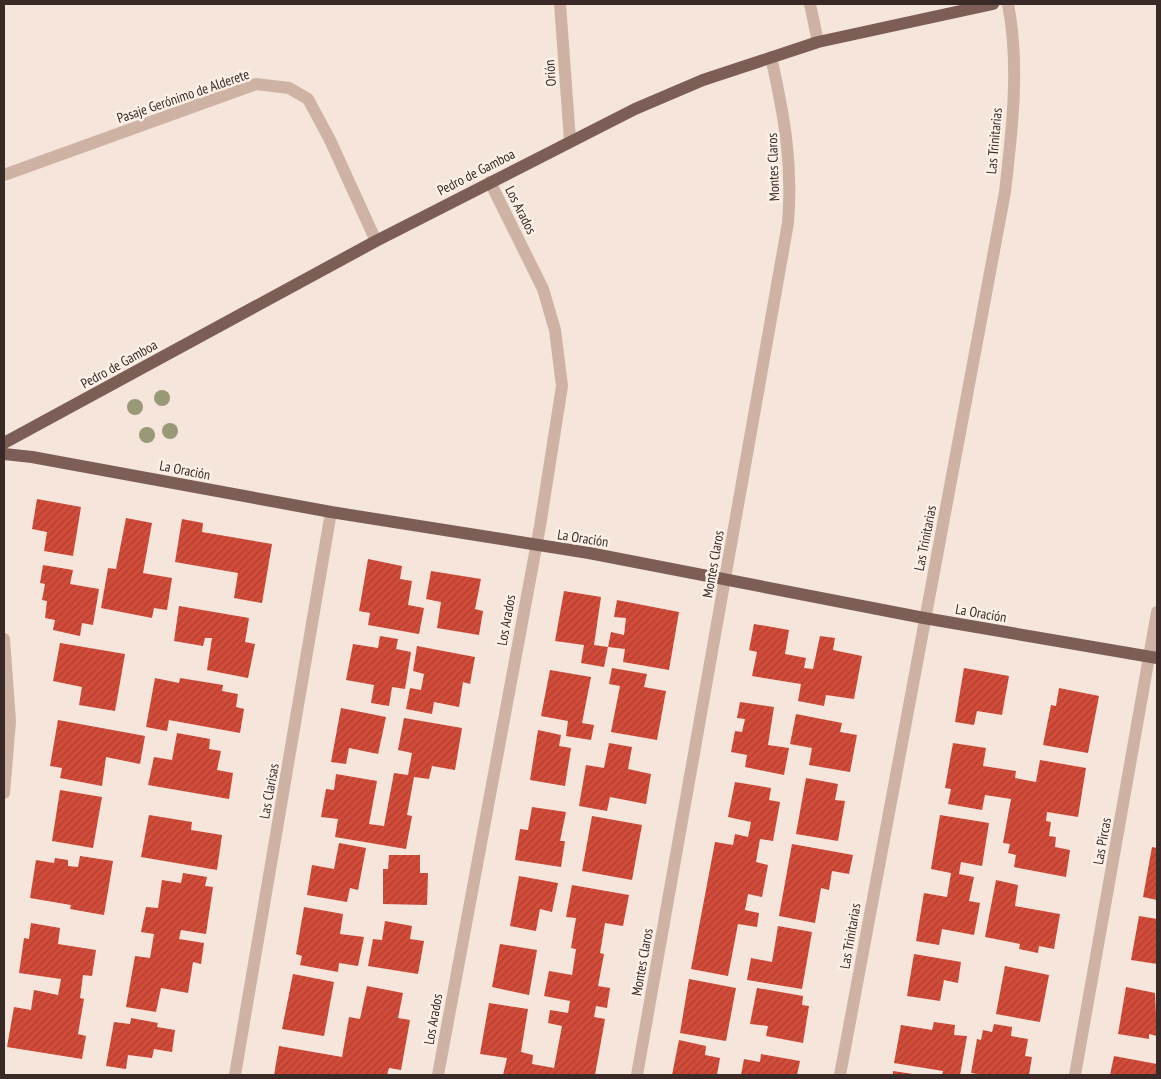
<svg xmlns="http://www.w3.org/2000/svg" width="1161" height="1079" font-family="'PT Sans Narrow',sans-serif">
<style>
.building{fill:url(#building-hatch)}
.lines{fill:none;stroke-linecap:round;stroke-linejoin:round}
.minor{stroke:#ceb3a5;stroke-width:12}
.major{stroke:#7d5e56;stroke-width:12}
.tree{fill:#999978}
.labels{text-anchor:middle;stroke-width:5;stroke-linejoin:round;paint-order:stroke}
.street-label{font-size:14px;fill:#392a27;stroke:#fcf0e7}
</style>
<defs>
<pattern id="building-hatch" width="6" height="6" patternUnits="userSpaceOnUse" patternTransform="scale(1.25)"><rect width="6" height="6" fill="#d34c3a"/><path d="M-1 1l2-2M0 6l6-6M5 7l2-2" fill="none" stroke="#ac3f31"/></pattern>
</defs>
<rect width="100%" height="100%" fill="#f5e5da"/>
<path class="building" d="M 37,499 L 81,507 L 73,556 L 44,551 L 47,532 L 32,529 Z
M 126,518 L 152,523 L 143,573 L 172,578 L 167,610 L 154,608 L 152,618 L 101,608 L 108,568 L 116,569 Z
M 182,519 L 203,523 L 202,532 L 272,544 L 262,603 L 234,598 L 238,573 L 175,562 Z
M 368,559 L 402,566 L 400,579 L 412,581 L 408,605 L 424,608 L 419,634 L 368,625 L 370,613 L 359,611 Z
M 43,565 L 73,570 L 70,584 L 99,589 L 93,625 L 82,623 L 80,636 L 53,630 L 55,620 L 45,618 L 47,601 L 42,600 L 45,584 L 40,583 Z
M 431,571 L 481,579 L 475,609 L 483,611 L 479,635 L 437,628 L 441,602 L 426,599 Z
M 564,591 L 601,597 L 594,645 L 608,647 L 611,632 L 624,635 L 626,618 L 614,617 L 617,600 L 679,612 L 669,670 L 623,662 L 625,649 L 608,647 L 604,667 L 581,663 L 584,645 L 555,641 Z
M 179,606 L 249,618 L 245,642 L 255,644 L 248,678 L 207,670 L 212,638 L 205,638 L 203,646 L 174,641 Z
M 754,624 L 789,630 L 785,654 L 806,658 L 804,668 L 813,669 L 820,636 L 835,638 L 833,650 L 862,656 L 854,699 L 826,695 L 824,706 L 798,701 L 801,684 L 752,676 L 757,652 L 749,650 Z
M 380,636 L 398,639 L 396,649 L 411,652 L 405,689 L 392,687 L 389,706 L 371,703 L 374,685 L 346,680 L 353,644 L 378,648 Z
M 60,643 L 125,654 L 115,711 L 79,705 L 82,687 L 53,681 Z
M 417,646 L 475,657 L 470,684 L 463,682 L 459,707 L 434,702 L 432,714 L 406,709 L 410,688 L 421,690 L 424,674 L 413,671 Z
M 612,668 L 647,674 L 644,687 L 666,691 L 657,740 L 611,732 L 620,686 L 609,684 Z
M 964,668 L 1009,676 L 1002,715 L 977,711 L 974,725 L 955,722 Z
M 550,670 L 591,677 L 582,723 L 594,725 L 591,740 L 566,736 L 568,721 L 541,716 Z
M 155,678 L 179,683 L 180,678 L 223,685 L 222,691 L 238,694 L 236,707 L 244,709 L 240,733 L 169,720 L 167,731 L 146,727 Z
M 1059,688 L 1099,696 L 1088,753 L 1043,745 L 1051,705 L 1056,706 Z
M 740,702 L 774,707 L 768,745 L 789,748 L 784,775 L 745,767 L 747,755 L 731,752 L 735,731 L 742,732 L 745,719 L 737,718 Z
M 341,708 L 386,717 L 378,754 L 349,748 L 346,764 L 331,762 Z
M 796,714 L 842,723 L 840,732 L 857,735 L 850,772 L 809,765 L 812,748 L 790,744 Z
M 404,718 L 462,728 L 455,770 L 432,766 L 429,779 L 414,777 L 407,815 L 412,816 L 406,849 L 335,837 L 338,819 L 321,817 L 326,789 L 334,790 L 336,774 L 377,781 L 369,824 L 384,826 L 394,773 L 408,775 L 412,753 L 398,750 Z
M 58,720 L 145,736 L 140,764 L 106,757 L 102,786 L 60,778 L 62,768 L 50,766 Z
M 538,730 L 561,735 L 559,746 L 571,748 L 565,786 L 530,780 Z
M 177,733 L 210,739 L 209,749 L 221,751 L 217,770 L 233,773 L 229,799 L 148,785 L 154,757 L 172,760 Z
M 609,743 L 632,747 L 628,769 L 651,774 L 646,804 L 610,797 L 607,811 L 579,806 L 586,765 L 604,768 Z
M 953,743 L 986,748 L 983,766 L 1016,771 L 1015,778 L 1036,782 L 1040,760 L 1086,768 L 1078,817 L 1047,812 L 1046,821 L 1051,822 L 1049,836 L 1056,837 L 1055,847 L 1070,850 L 1066,877 L 1014,867 L 1016,855 L 1008,853 L 1010,844 L 1003,843 L 1011,799 L 985,795 L 982,810 L 948,804 L 951,789 L 945,788 Z
M 806,778 L 838,784 L 835,800 L 845,801 L 838,841 L 796,834 Z
M 735,782 L 771,788 L 769,800 L 780,802 L 773,841 L 760,839 L 756,862 L 768,865 L 762,897 L 748,894 L 745,910 L 759,913 L 757,927 L 738,924 L 728,976 L 691,969 L 715,842 L 733,845 L 735,834 L 748,837 L 751,822 L 728,817 Z
M 60,790 L 102,797 L 93,848 L 52,841 Z
M 532,807 L 566,812 L 560,841 L 565,841 L 561,867 L 515,860 L 520,829 L 528,830 Z
M 149,815 L 192,822 L 191,830 L 222,835 L 217,870 L 141,857 Z
M 940,815 L 989,823 L 982,866 L 961,862 L 959,874 L 974,877 L 969,901 L 980,903 L 974,935 L 942,929 L 939,945 L 916,941 L 924,893 L 947,897 L 951,873 L 931,869 Z
M 592,816 L 642,825 L 632,880 L 582,871 Z
M 339,843 L 366,848 L 358,890 L 350,888 L 347,902 L 307,895 L 312,865 L 334,869 Z
M 792,844 L 853,855 L 849,874 L 832,871 L 829,890 L 821,888 L 815,923 L 779,916 Z
M 1152,847 L 1157,848 L 1157,900 L 1143,897 Z
M 389,855 L 420,855 L 420,873 L 428,873 L 427,905 L 383,904 L 383,869 L 388,869 Z
M 80,856 L 113,861 L 104,915 L 70,909 L 71,905 L 30,898 L 36,860 L 54,863 L 55,858 L 68,860 L 68,866 L 78,867 Z
M 183,873 L 207,877 L 205,886 L 213,887 L 206,934 L 181,930 L 179,939 L 204,943 L 201,964 L 193,962 L 188,993 L 161,988 L 156,1012 L 126,1007 L 135,956 L 150,958 L 154,934 L 141,932 L 146,907 L 158,908 L 162,880 L 181,883 Z
M 519,876 L 558,883 L 552,912 L 540,909 L 536,931 L 510,926 Z
M 996,880 L 1018,885 L 1015,906 L 1060,914 L 1054,949 L 1039,946 L 1038,953 L 1019,949 L 1020,944 L 985,937 Z
M 572,885 L 629,895 L 623,926 L 605,923 L 600,953 L 604,954 L 598,986 L 610,988 L 607,1008 L 596,1006 L 594,1017 L 605,1019 L 595,1075 L 503,1075 L 507,1058 L 480,1054 L 489,1003 L 528,1009 L 521,1052 L 533,1055 L 532,1064 L 554,1068 L 562,1026 L 548,1023 L 550,1010 L 568,1013 L 570,1001 L 544,996 L 549,971 L 572,975 L 576,949 L 571,948 L 576,918 L 566,917 Z
M 304,907 L 343,914 L 340,934 L 364,937 L 358,966 L 339,963 L 338,972 L 300,965 L 302,956 L 296,954 Z
M 1139,916 L 1157,919 L 1157,964 L 1131,960 Z
M 385,921 L 412,926 L 410,939 L 424,941 L 418,974 L 368,966 L 373,939 L 382,940 Z
M 31,923 L 60,928 L 58,944 L 96,950 L 92,976 L 83,975 L 80,998 L 84,999 L 78,1034 L 86,1036 L 82,1059 L 7,1047 L 14,1007 L 31,1010 L 34,990 L 58,995 L 61,979 L 19,973 L 24,938 L 29,939 Z
M 778,926 L 812,932 L 802,989 L 747,980 L 751,958 L 772,962 Z
M 500,944 L 537,950 L 529,995 L 492,987 Z
M 914,954 L 961,962 L 958,983 L 944,980 L 940,1001 L 907,996 Z
M 1005,966 L 1049,975 L 1040,1022 L 996,1014 Z
M 293,974 L 334,982 L 324,1036 L 282,1029 Z
M 689,979 L 736,988 L 726,1041 L 680,1033 Z
M 367,986 L 403,993 L 398,1018 L 410,1020 L 401,1070 L 389,1068 L 387,1075 L 274,1075 L 279,1046 L 342,1057 L 349,1017 L 360,1019 Z
M 1126,987 L 1155,993 L 1157,1036 L 1149,1034 L 1149,1039 L 1118,1034 Z
M 757,988 L 803,996 L 802,1005 L 809,1006 L 803,1043 L 766,1036 L 768,1026 L 750,1024 Z
M 131,1018 L 158,1023 L 157,1027 L 175,1030 L 172,1052 L 154,1049 L 152,1058 L 128,1055 L 126,1069 L 106,1066 L 114,1022 L 130,1024 Z
M 934,1022 L 955,1025 L 954,1035 L 967,1036 L 960,1075 L 942,1075 L 943,1071 L 894,1063 L 901,1025 L 932,1030 Z
M 994,1024 L 1012,1027 L 1011,1036 L 1028,1039 L 1025,1056 L 1032,1057 L 1029,1075 L 985,1075 L 971,1073 L 977,1039 L 981,1040 L 983,1030 L 992,1032 Z
M 679,1040 L 706,1046 L 705,1055 L 720,1058 L 717,1075 L 672,1075 Z
M 761,1054 L 800,1061 L 797,1075 L 741,1075 L 744,1059 L 760,1062 Z
M 1114,1056 L 1157,1064 L 1157,1075 L 1110,1075 Z
M 893,1071 L 913,1074 L 913,1075 L 893,1075 Z"/>
<g class="lines">
<path class="minor" d="M 560,4 L 570,140
M 810,4 L 818,42
M 4,175 L 256,84 L 289,88 L 308,99 L 330,140 L 376,241
M 4,639 L 10,721 L 4,793
M 235,1075 L 331,512
M 438,1075 L 540,526 L 562,386 L 555,330 L 543,289 L 490,182
M 637,1075 L 788,223 C 793,163 784,115 771,57
M 840,1075 L 1005,192 C 1012,131 1020,65 1008,4
M 1075,1075 L 1157,612"/>
<path class="major" d="M 4,443 L 376,241 L 635,109 L 703,80 L 818,42 L 993,4
M 4,454 L 32,457 L 331,512 L 589,553 L 924,618 L 1157,658"/>
</g>
<g class="tree">
<circle cx="162" cy="398" r="8"/>
<circle cx="135" cy="407" r="8"/>
<circle cx="170" cy="431" r="8"/>
<circle cx="147" cy="435" r="8"/>
</g>
<g class="labels">
<g class="street-label">
<text transform="translate(550 73) rotate(-94)" y="5">Orión</text>
<text transform="translate(183 96) rotate(-19)" y="5">Pasaje Gerónimo de Alderete</text>
<text transform="translate(994 141) rotate(-85)" y="5">Las Trinitarias</text>
<text transform="translate(773 167) rotate(-92)" y="5">Montes Claros</text>
<text transform="translate(476 172) rotate(-27)" y="5">Pedro de Gamboa</text>
<text transform="translate(521 210) rotate(63)" y="5">Los Arados</text>
<text transform="translate(119 364) rotate(-29)" y="5">Pedro de Gamboa</text>
<text transform="translate(185 470) rotate(11)" y="5">La Oración</text>
<text transform="translate(583 538) rotate(9)" y="5">La Oración</text>
<text transform="translate(925 538) rotate(-79)" y="5">Las Trinitarias</text>
<text transform="translate(713 564) rotate(-80)" y="5">Montes Claros</text>
<text transform="translate(981 613) rotate(10)" y="5">La Oración</text>
<text transform="translate(506 620) rotate(-80)" y="5">Los Arados</text>
<text transform="translate(269 791) rotate(-80)" y="5">Las Clarisas</text>
<text transform="translate(1102 841) rotate(-80)" y="5">Las Pircas</text>
<text transform="translate(850 936) rotate(-80)" y="5">Las Trinitarias</text>
<text transform="translate(642 962) rotate(-80)" y="5">Montes Claros</text>
<text transform="translate(433 1019) rotate(-80)" y="5">Los Arados</text>
</g>
</g>
<rect width="1161" height="1079" fill="none" stroke="#392a27" stroke-width="10"/>
</svg>
